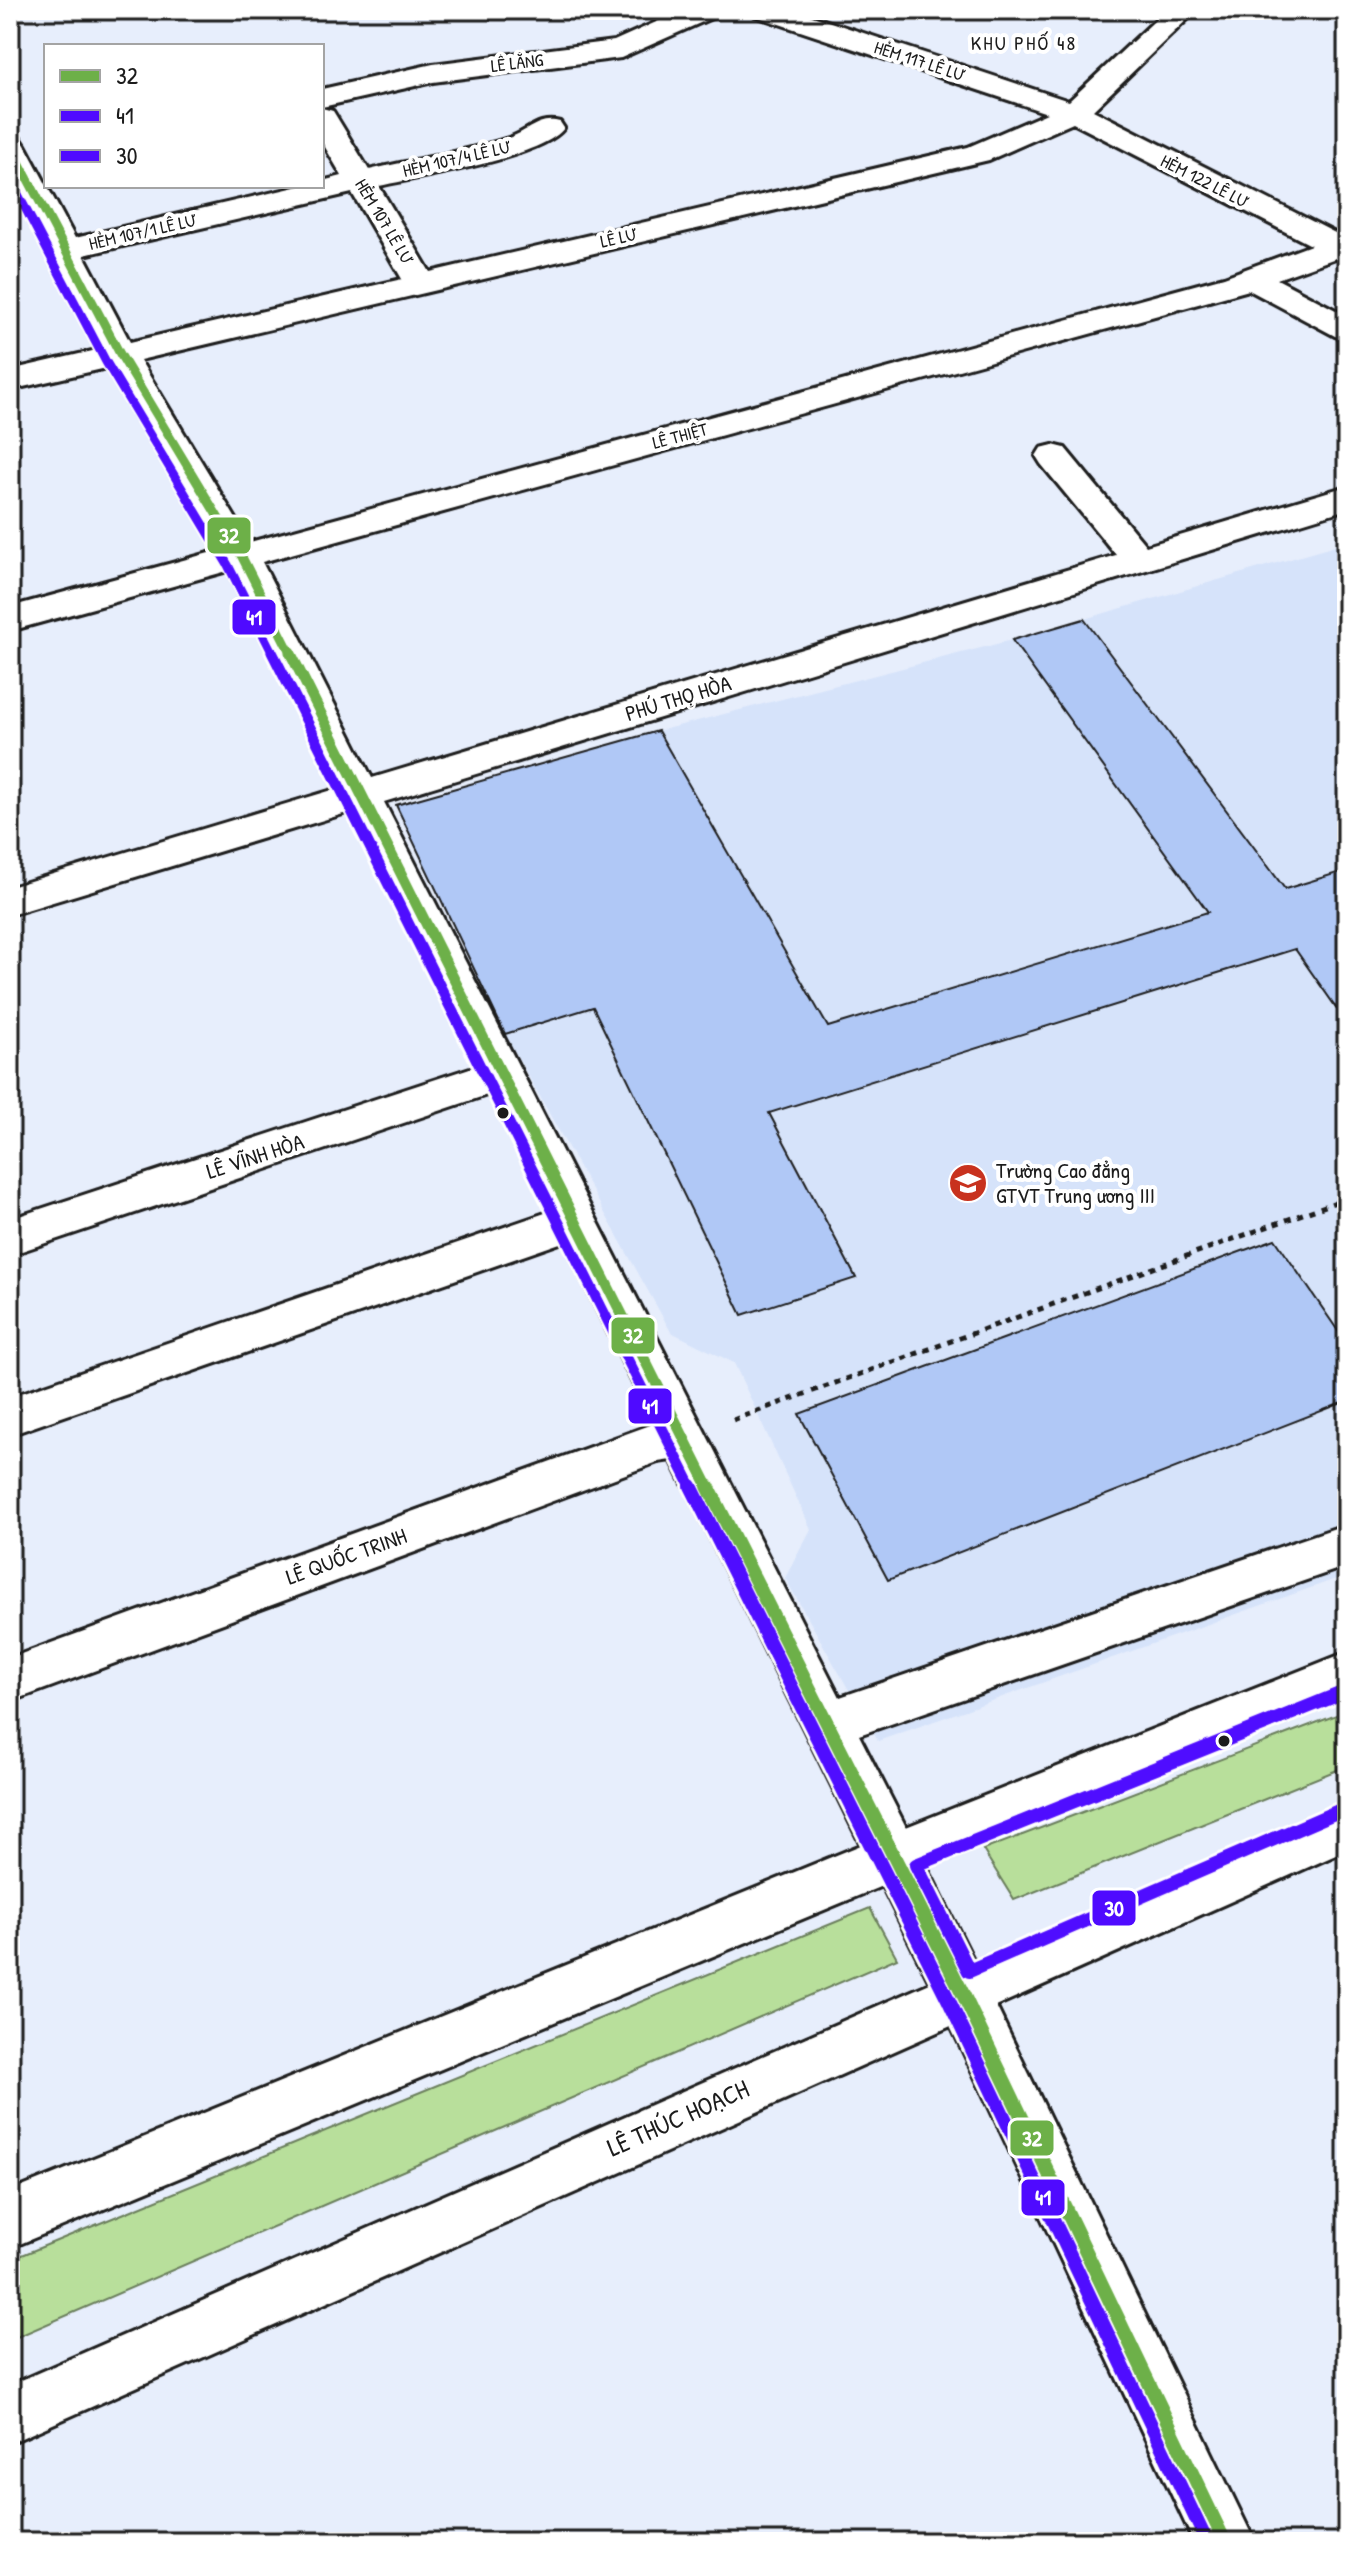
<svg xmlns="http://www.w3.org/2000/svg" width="1357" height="2552" font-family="'Patrick Hand',sans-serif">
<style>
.built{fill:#d6e3fa}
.green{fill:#b8df9b;stroke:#6a7e5c;stroke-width:2}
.building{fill:#b0c8f6;stroke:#1c1c1c;stroke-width:2}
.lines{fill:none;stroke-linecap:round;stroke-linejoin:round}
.minor-casing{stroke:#1c1c1c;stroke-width:6}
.path{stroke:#1c1c1c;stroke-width:5;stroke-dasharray:6 6;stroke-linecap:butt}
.minor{fill:#fff;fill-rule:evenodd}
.bus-1-far2-casing{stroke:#fff;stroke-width:13}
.bus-1-far1-casing{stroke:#fff;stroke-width:17}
.bus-1-casing{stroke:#fff;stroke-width:20}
.bus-2-far2-casing{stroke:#fff;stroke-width:13}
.bus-2-far1-casing{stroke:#fff;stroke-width:17}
.bus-2-casing{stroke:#fff;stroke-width:20}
.bus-3-casing{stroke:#fff;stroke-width:20}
.bus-1-far2{stroke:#6db048;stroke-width:9}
.bus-1-far1{stroke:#6db048;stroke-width:11}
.bus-1{stroke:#6db048;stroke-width:14}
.bus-2-far2{stroke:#4f0aff;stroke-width:9}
.bus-2-far1{stroke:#4f0aff;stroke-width:11}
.bus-2{stroke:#4f0aff;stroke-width:14}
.bus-3{stroke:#4f0aff;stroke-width:14}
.bus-dot{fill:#1c1c1c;stroke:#fff;stroke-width:3}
.labels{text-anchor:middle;stroke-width:8;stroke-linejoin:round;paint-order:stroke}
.far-street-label{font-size:18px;fill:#1c1c1c;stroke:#fff}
.far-neighbourhood-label{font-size:20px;letter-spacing:2px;fill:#1c1c1c;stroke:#fff}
.street-label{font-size:22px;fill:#1c1c1c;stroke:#fff}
.poi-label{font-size:22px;fill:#1c1c1c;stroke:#fff;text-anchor:start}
.near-street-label{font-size:26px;fill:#1c1c1c;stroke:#fff}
.line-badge{stroke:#fff;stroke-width:3}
.badge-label{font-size:22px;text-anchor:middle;font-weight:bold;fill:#fff}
</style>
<rect width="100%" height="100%" fill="#e7eefc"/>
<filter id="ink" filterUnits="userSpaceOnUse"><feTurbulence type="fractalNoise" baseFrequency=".0125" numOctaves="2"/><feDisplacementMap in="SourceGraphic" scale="16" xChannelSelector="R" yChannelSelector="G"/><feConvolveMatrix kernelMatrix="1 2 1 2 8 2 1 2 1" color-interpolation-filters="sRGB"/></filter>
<g filter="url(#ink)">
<path class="built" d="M 1342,544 L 1347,548 L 1347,1575 L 878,1741 L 785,1578 L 811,1529 L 734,1363 L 671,1332 L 505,1034 L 397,805 L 658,731 L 1012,640 Z"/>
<path class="green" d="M 1347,1711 L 1347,1766 L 1014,1900 L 983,1850 Z
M 870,1908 L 897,1958 L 10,2340 L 10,2260 Z"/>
<path class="building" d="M 1084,619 L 1285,889 L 1347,870 L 1347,1023 L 1295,949 L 769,1113 L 856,1278 L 742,1315 L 593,1007 L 505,1034 L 396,805 L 658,731 L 828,1027 L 1208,912 L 1012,640 Z
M 1275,1239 L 1347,1344 L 1347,1401 L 888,1580 L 799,1414 Z"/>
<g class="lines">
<g class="minor-casing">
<path id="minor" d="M 683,10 L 720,10 L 716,16 L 621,58 L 433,82 L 322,107 L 322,89 L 433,64 L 614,41 Z
M 751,10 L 794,10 L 1069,101 L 1166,10 L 1197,10 L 1093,110 L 1339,235 L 1347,234 L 1347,254 L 1277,279 L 1347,316 L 1347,339 L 1335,336 L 1249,290 L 262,562 L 372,778 L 1116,555 L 1041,464 L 1036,456 L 1041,448 L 1053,445 L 1065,448 L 1146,546 L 1347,486 L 1347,509 L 384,802 L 840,1697 L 1347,1524 L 1347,1566 L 859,1735 L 906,1827 L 1347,1652 L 1347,1697 L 927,1867 L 975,1963 L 1347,1801 L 1347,1850 L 996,2006 L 1255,2542 L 1194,2542 L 951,2026 L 10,2443 L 10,2385 L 930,1983 L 882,1886 L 10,2248 L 10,2192 L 861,1845 L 671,1460 L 658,1462 L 10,1702 L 10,1658 L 653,1424 L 563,1242 L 10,1435 L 10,1397 L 548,1212 L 490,1094 L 10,1255 L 10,1219 L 476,1066 L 350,812 L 10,915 L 10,887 L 339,788 L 231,570 L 10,631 L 10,607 L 220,550 L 111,367 L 10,390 L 10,370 L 101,349 L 10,174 L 10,136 L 21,139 L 25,145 L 75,238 L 300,186 L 322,186 L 322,181 L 342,176 L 322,142 L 322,108 L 333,111 L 369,170 C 415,159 464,152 508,138 C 528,132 538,116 560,122 L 564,128 C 543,158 418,177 379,186 L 430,272 L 968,147 L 1047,113 L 755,16 ZM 1073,123 L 1311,245 L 1224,277 L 250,542 L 140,360 L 989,160 ZM 352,193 L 402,279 L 130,342 L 84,255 Z"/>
</g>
<path class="path" d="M 1342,735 L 1347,741
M 733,1420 L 1347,1198"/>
<use href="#minor" class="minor"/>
<g class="bus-1-far2-casing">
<path id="bus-1-far2" d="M 10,145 L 120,354 L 242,557 L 291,654"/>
</g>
<g class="bus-1-far1-casing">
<path id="bus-1-far1" d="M 290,652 L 709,1488"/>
</g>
<g class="bus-1-casing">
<path id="bus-1" d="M 708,1486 L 962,1992 L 1225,2542"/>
</g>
<g class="bus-2-far2-casing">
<path id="bus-2-far2" d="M 10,179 L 106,362 L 228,565 L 273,654"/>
</g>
<g class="bus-2-far1-casing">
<path id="bus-2-far1" d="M 272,652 L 692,1488"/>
</g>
<g class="bus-2-casing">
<path id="bus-2" d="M 691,1486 L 948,1999 L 1207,2542"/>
</g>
<g class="bus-3-casing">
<path id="bus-3" d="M 1341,1810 L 969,1971 L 916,1865 L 1347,1691"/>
</g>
<use href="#bus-1-far2" class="bus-1-far2"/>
<use href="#bus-1-far1" class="bus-1-far1"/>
<use href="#bus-1" class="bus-1"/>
<use href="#bus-2-far2" class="bus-2-far2"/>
<use href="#bus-2-far1" class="bus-2-far1"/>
<use href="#bus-2" class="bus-2"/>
<use href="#bus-3" class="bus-3"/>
</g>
</g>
<defs>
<g id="university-disc" transform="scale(2)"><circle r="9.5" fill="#c8321e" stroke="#fff"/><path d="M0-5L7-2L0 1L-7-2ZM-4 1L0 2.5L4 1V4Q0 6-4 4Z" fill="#fff"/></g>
</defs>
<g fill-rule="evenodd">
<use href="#university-disc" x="968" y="1183"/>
</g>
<g class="bus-dot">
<circle cx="503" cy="1113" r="7"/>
<circle cx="1224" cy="1741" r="7"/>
</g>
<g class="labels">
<g class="far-street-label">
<text transform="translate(919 61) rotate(18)" y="6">HẺM 117 LÊ LƯ</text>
<text transform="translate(517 63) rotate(-7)" y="6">LÊ LĂNG</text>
<text transform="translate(456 159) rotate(-13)" y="6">HẺM 107/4 LÊ LƯ</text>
<text transform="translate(1204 181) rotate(27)" y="6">HẺM 122 LÊ LƯ</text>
<text transform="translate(384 221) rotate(59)" y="6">HẺM 107 LÊ LƯ</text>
<text transform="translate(142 232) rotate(-13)" y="6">HẺM 107/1 LÊ LƯ</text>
<text transform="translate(618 238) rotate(-13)" y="6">LÊ LƯ</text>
<text transform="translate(680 436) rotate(-15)" y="6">LÊ THIỆT</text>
</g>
<g class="far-neighbourhood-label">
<text x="1024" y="50">KHU PHỐ 48</text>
</g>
<g class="street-label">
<text transform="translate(678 698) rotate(-17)" y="8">PHÚ THỌ HÒA</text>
<text transform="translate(255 1156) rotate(-18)" y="8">LÊ VĨNH HÒA</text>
<text transform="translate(346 1556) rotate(-20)" y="8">LÊ QUỐC TRINH</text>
</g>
<g class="poi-label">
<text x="996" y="1178">Trường Cao đẳng<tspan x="996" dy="25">GTVT Trung ương III</tspan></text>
</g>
<g class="near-street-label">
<text transform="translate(678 2118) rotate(-24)" y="9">LÊ THÚC HOẠCH</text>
</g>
</g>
<g class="line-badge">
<rect x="206" y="516" width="46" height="39" rx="8" fill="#6db048"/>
<rect x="231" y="598" width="46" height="38" rx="8" fill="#4f0aff"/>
<rect x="610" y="1316" width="46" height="39" rx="8" fill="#6db048"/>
<rect x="627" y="1387" width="46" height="38" rx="8" fill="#4f0aff"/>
<rect x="1091" y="1889" width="46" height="38" rx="8" fill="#4f0aff"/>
<rect x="1009" y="2119" width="46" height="38" rx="8" fill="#6db048"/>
<rect x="1020" y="2178" width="46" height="39" rx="8" fill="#4f0aff"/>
</g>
<g class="badge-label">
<text x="229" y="543">32</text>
<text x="254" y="625">41</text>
<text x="633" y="1343">32</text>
<text x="650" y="1414">41</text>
<text x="1114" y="1916">30</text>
<text x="1032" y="2146">32</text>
<text x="1043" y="2205">41</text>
</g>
<rect width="1357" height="2552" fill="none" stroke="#fff" stroke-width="40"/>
<rect x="20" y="20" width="1317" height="2512" fill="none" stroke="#1c1c1c" stroke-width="3" filter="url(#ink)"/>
<rect x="44" y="44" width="280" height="144" fill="#ffffff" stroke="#a4a4a4" stroke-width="2"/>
<rect x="60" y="70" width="40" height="12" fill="#6db048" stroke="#a4a4a4" stroke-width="2"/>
<text x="116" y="84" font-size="24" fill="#1c1c1c">32</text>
<rect x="60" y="110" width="40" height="12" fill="#4f0aff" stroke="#a4a4a4" stroke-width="2"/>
<text x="116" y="124" font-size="24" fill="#1c1c1c">41</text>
<rect x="60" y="150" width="40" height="12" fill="#4f0aff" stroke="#a4a4a4" stroke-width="2"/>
<text x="116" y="164" font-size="24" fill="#1c1c1c">30</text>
</svg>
